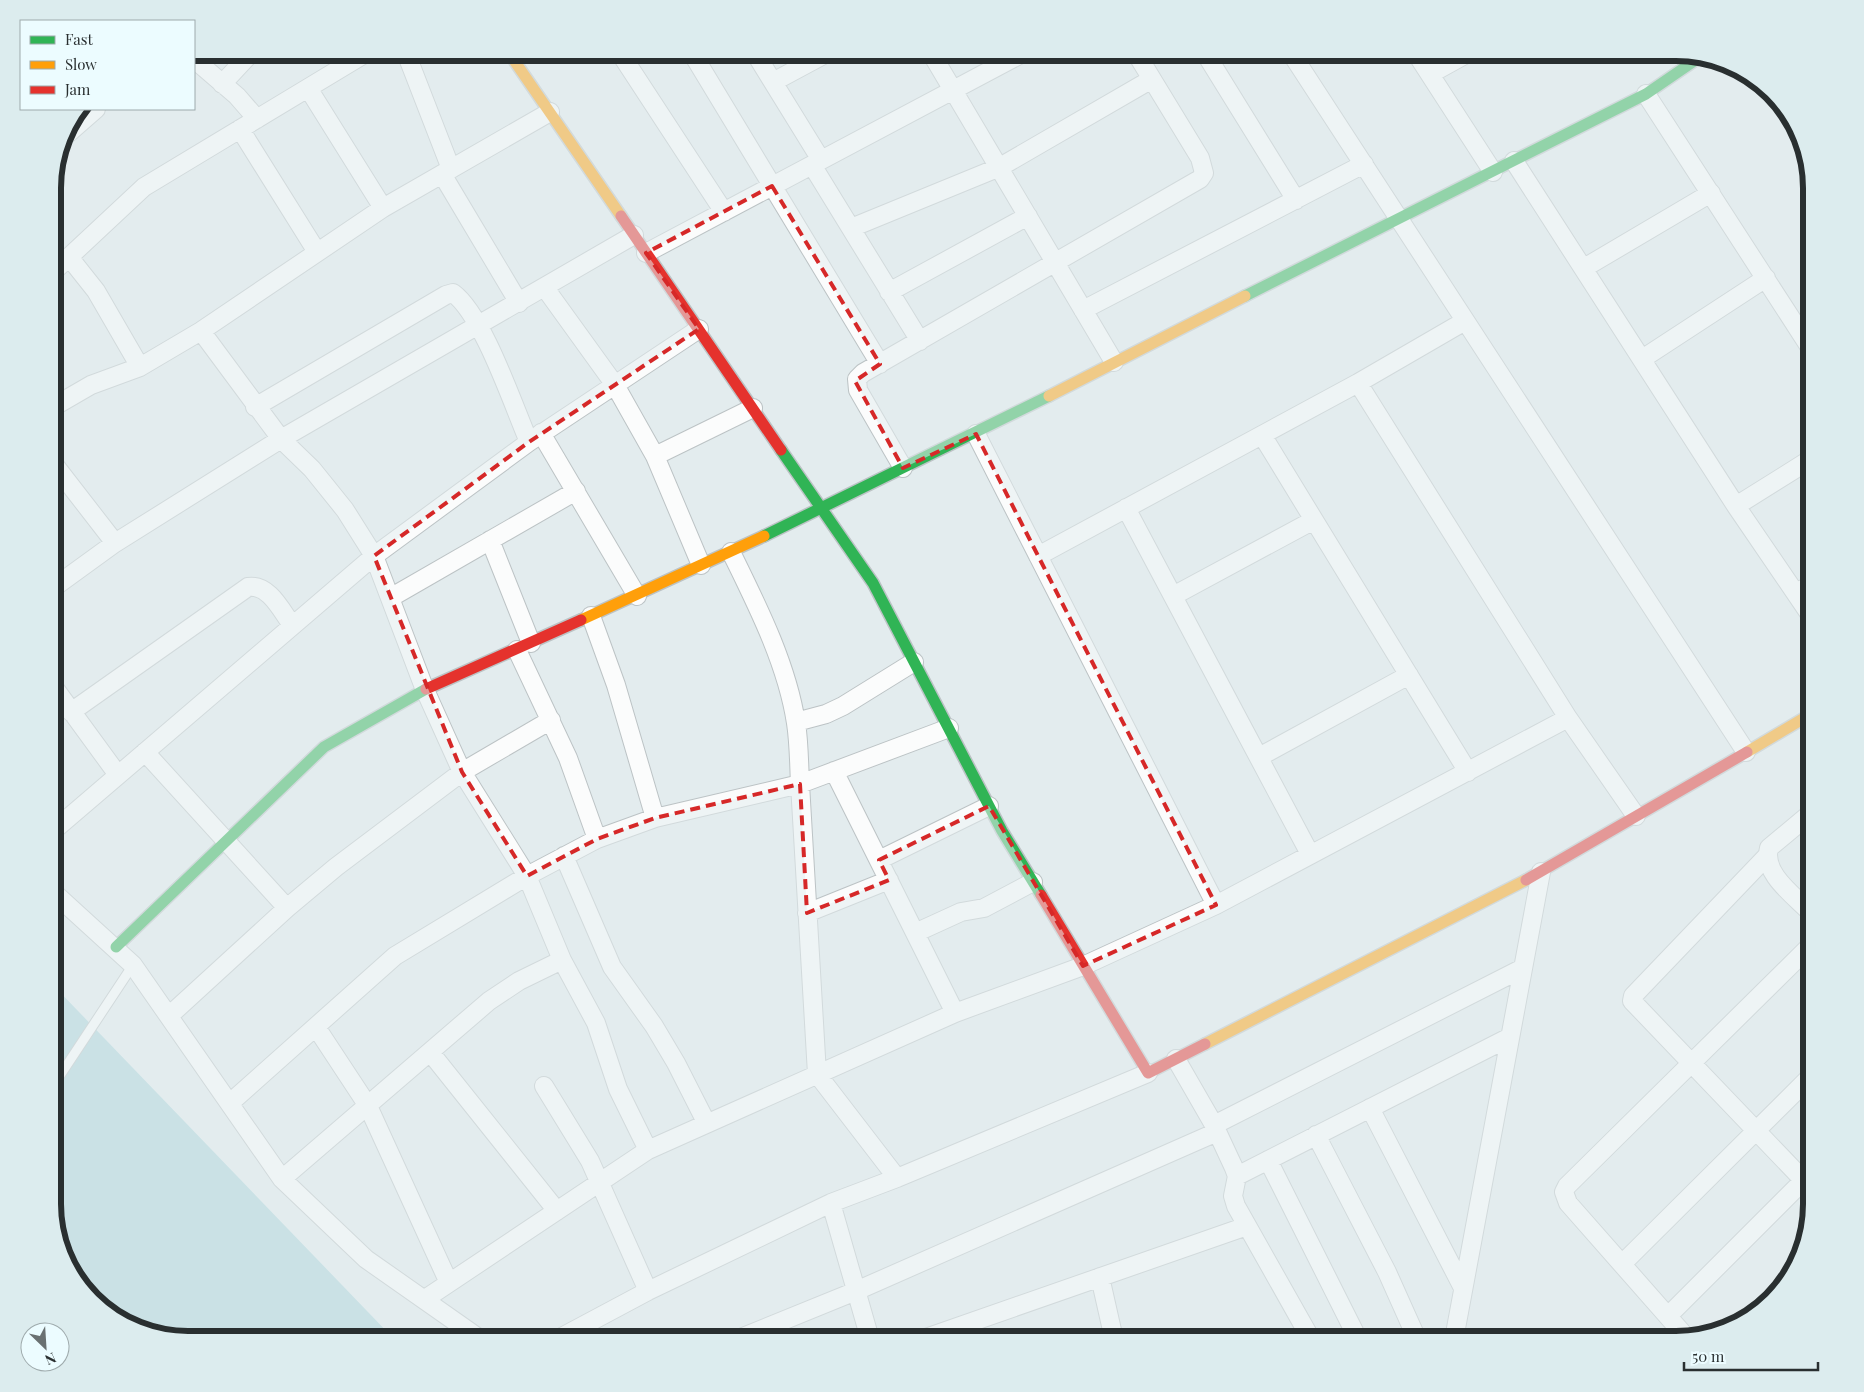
<svg xmlns="http://www.w3.org/2000/svg" width="1864" height="1392" font-family="'Playfair Display',serif">
<style>
.forest{fill:#abd3d9}
.lines{fill:none;stroke-linecap:round;stroke-linejoin:round}
.lane-casing{stroke:#bcc3c5;stroke-width:11}
.street-casing{stroke:#bcc3c5;stroke-width:20}
.fast-casing{stroke:#bcc3c5;stroke-width:14}
.slow-casing{stroke:#bcc3c5;stroke-width:14}
.jam-casing{stroke:#bcc3c5;stroke-width:14}
.lane{stroke:#fbfcfc;stroke-width:9}
.street{stroke:#fbfcfc;stroke-width:18}
.fast{stroke:#30b455;stroke-width:11}
.slow{stroke:#ff9f0a;stroke-width:11}
.jam{stroke:#e5322d;stroke-width:11}
.marked{fill:none;stroke:#d62828;stroke-width:4;stroke-dasharray:10 6;stroke-linejoin:round}
.rim{fill:none;stroke:#292f30;stroke-width:6}
</style>
<rect width="100%" height="100%" fill="#e3ecee"/>
<path class="forest" d="M 53,985 L 394,1339 L 188,1339 L 144,1332 L 105,1311 L 67,1264 L 53,1212 Z"/>
<g class="lines">
<g class="lane-casing">
<path id="lane" d="M 53,1086 L 133,965"/>
</g>
<g class="street-casing">
<path id="street" d="M 406,53 L 451,169
M 620,53 L 724,212
M 692,53 L 880,364
M 755,53 L 821,160
M 931,53 L 1114,362
M 1205,53 L 1296,200
M 1291,53 L 1746,752
M 1416,53 L 1493,172
M 194,59 L 237,96 L 257,119
M 1430,74 L 1468,53
M 773,82 L 827,53
M 222,84 L 251,53
M 308,88 L 383,208
M 1646,94 L 1811,349
M 240,129 L 317,252
M 64,137 L 96,109
M 1514,161 L 1736,506 L 1811,616
M 812,165 L 920,341
M 442,174 L 519,303
M 851,228 L 1000,167 L 1152,79
M 646,253 L 1023,53
M 69,257 L 96,291 L 140,367
M 1584,268 L 1711,193
M 53,272 L 144,187 L 366,53
M 545,288 L 615,385 L 655,456 L 701,565
M 889,292 L 1028,216
M 1083,310 L 1364,164
M 1465,321 L 1358,383 L 1568,718
M 1642,359 L 1766,278
M 53,407 L 91,385 L 140,367 L 201,331 L 383,208 L 550,112
M 255,407 L 446,295 L 453,293 C 483,315 513,405 529,442
M 541,433 L 637,596
M 976,434 L 1216,905
M 1262,435 L 1468,772
M 655,456 L 753,408
M 53,463 L 115,543
M 903,468 L 858,390 L 857,379 L 863,373 L 1200,179 L 1204,173 L 1200,158 L 1136,53
M 1736,506 L 1811,459
M 1126,508 L 1310,854
M 490,540 L 531,643
M 1038,556 L 1358,383
M 53,588 L 115,543 L 281,439 L 634,235
M 1796,594 L 1811,584
M 1173,596 L 1314,520
M 390,598 L 576,491
M 591,616 L 616,685 L 655,818
M 517,650 L 568,758 L 597,839
M 53,686 L 118,775
M 71,712 L 248,587 C 269,584 281,610 292,625
M 796,722 L 826,714 L 843,706 L 914,662
M 145,752 L 287,908
M 1259,757 L 1409,675
M 834,771 L 955,1013
M 1811,813 L 1769,848 C 1762,874 1795,896 1811,913
M 53,831 L 374,556 L 345,510 L 312,469 L 281,439 L 201,331
M 564,856 L 612,967 L 654,1026 L 676,1063 L 706,1122
M 1767,856 L 1633,996 L 1632,1001 L 1811,1188
M 879,860 L 989,806
M 53,892 L 133,965 L 282,1179 L 366,1259 L 480,1339
M 807,913 L 889,880
M 915,933 L 961,912 L 984,908 L 1033,882
M 169,1016 L 287,908 L 336,867 L 462,772 L 551,720
M 316,1027 L 368,1106 L 449,1283
M 430,1052 L 557,1211
M 1176,1059 L 1214,1125 L 1234,1168 L 1237,1176 L 1233,1196 L 1236,1206 L 1311,1339
M 544,1086 L 590,1161 L 648,1291
M 230,1103 L 395,956 L 527,876 L 597,839 L 655,818 L 800,784 C 799,763 799,742 796,723 C 787,664 757,605 731,552
M 1370,1108 L 1463,1288
M 1214,1125 L 1523,968
M 1316,1135 L 1387,1272 L 1417,1339
M 648,1150 L 618,1089 L 596,1023 L 562,960 L 527,876 L 462,772 L 425,690 L 374,556 L 529,442 L 699,329
M 1268,1160 L 1358,1339
M 1237,1176 L 1510,1037
M 897,1178 L 1148,1073
M 282,1179 L 489,1001 L 519,981 L 562,960
M 1622,1264 L 1811,1076
M 1100,1277 L 1114,1339
M 425,1299 L 648,1150 L 955,1013 L 1083,966 L 1216,905 L 1568,718 L 1636,816
M 1668,1316 L 1811,1173
M 1686,1337 L 1568,1203 L 1564,1192 L 1567,1186 L 1811,945
M 558,1339 L 648,1291 L 831,1203
M 738,1339 L 856,1291 L 1217,1132
M 870,1339 L 831,1203 L 897,1178 L 817,1074 L 800,784 L 949,728
M 923,1339 L 1247,1226
M 1454,1339 L 1541,872"/>
</g>
<g class="fast-casing">
<path id="fast" d="M 1245,296 L 1646,94 L 1700,57
M 781,450 L 873,583 L 1002,831 L 1041,895
M 764,536 L 1049,396
M 116,947 L 324,747 L 426,689"/>
</g>
<g class="slow-casing">
<path id="slow" d="M 509,53 L 621,216
M 1049,396 L 1245,296
M 581,620 L 764,536
M 1747,752 L 1811,714
M 1205,1044 L 1526,880"/>
</g>
<g class="jam-casing">
<path id="jam" d="M 621,216 L 781,450
M 426,689 L 581,620
M 1526,880 L 1747,752
M 1041,895 L 1148,1073 L 1205,1044"/>
</g>
<use href="#lane" class="lane"/>
<use href="#street" class="street"/>
<use href="#fast" class="fast"/>
<use href="#slow" class="slow"/>
<use href="#jam" class="jam"/>
</g>
<path d="M0 0H1864V1392H0ZM 772,186 L 880,364 L 855,381 L 903,468 L 976,434 L 1216,905 L 1083,966 L 989,806 L 879,860 L 889,880 L 807,913 L 800,784 L 655,818 L 597,839 L 527,876 L 462,772 L 374,556 L 529,442 L 699,329 L 646,253 Z" fill="#e3ecee" fill-opacity=".55" fill-rule="evenodd"/>
<path class="marked" d="M 772,186 L 880,364 L 855,381 L 903,468 L 976,434 L 1216,905 L 1083,966 L 989,806 L 879,860 L 889,880 L 807,913 L 800,784 L 655,818 L 597,839 L 527,876 L 462,772 L 374,556 L 529,442 L 699,329 L 646,253 Z"/>
<path d="M0 0H1864V1392H0ZM188 61H1676A127 127 0 0 1 1803 188V1204A127 127 0 0 1 1676 1331H188A127 127 0 0 1 61 1204V188A127 127 0 0 1 188 61Z" fill="#dcecee" fill-rule="evenodd"/>
<path class="rim" d="M188 61H1676A127 127 0 0 1 1803 188V1204A127 127 0 0 1 1676 1331H188A127 127 0 0 1 61 1204V188A127 127 0 0 1 188 61Z"/>
<rect x="20" y="20" width="175" height="90" fill="#ecfcff" stroke="#9eaaac"/>
<rect x="30" y="36" width="25" height="8" fill="#30b455" stroke="#9eaaac"/>
<text x="65" y="45" font-size="15" fill="#292f30">Fast</text>
<rect x="30" y="61" width="25" height="8" fill="#ff9f0a" stroke="#9eaaac"/>
<text x="65" y="70" font-size="15" fill="#292f30">Slow</text>
<rect x="30" y="86" width="25" height="8" fill="#e5322d" stroke="#9eaaac"/>
<text x="65" y="95" font-size="15" fill="#292f30">Jam</text>
<g transform="translate(45 1347) rotate(155)"><circle r="24" fill="#ecfcff" stroke="#9eaaac"/>
<path d="M0-4L9 19L0 12L-9 19Z" fill="#6a7172"/>
<text y="-8" font-size="14" font-weight="bold" text-anchor="middle" fill="#292f30">N</text>
</g>
<path d="M1684 1362v8h134v-8" fill="none" stroke="#292f30" stroke-width="2.5"/>
<text x="1692" y="1362" font-size="15" fill="#292f30" stroke="#ecfcff" stroke-width="4" paint-order="stroke">50 m</text>
</svg>
